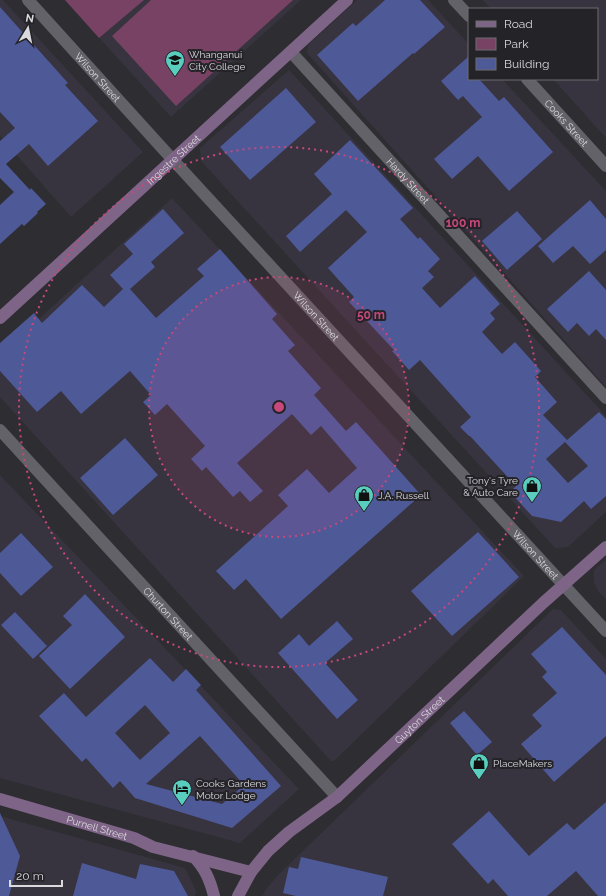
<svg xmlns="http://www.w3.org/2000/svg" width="606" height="896" font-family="Raleway,sans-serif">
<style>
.built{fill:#37343f}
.green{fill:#774263}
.building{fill:#4e5998;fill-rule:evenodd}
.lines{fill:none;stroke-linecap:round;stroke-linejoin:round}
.minor{stroke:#636268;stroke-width:12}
.tertiary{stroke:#636268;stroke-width:12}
.secondary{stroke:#7e6487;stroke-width:12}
.ring{fill:none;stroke:#c8487c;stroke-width:2;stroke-dasharray:2 4}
.labels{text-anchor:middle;stroke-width:4;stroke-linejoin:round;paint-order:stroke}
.poi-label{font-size:10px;fill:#dad9dd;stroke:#242328;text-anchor:start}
.street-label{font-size:10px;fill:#dad9dd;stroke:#242328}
.centre{fill:#c8487c;stroke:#242328;stroke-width:2}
.ring-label{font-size:12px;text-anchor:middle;font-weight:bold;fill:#c8487c;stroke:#242328;stroke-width:4;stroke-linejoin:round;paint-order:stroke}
</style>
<rect width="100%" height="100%" fill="#2e2d32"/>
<path class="built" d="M 0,0 L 3,0 L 143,152 L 71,217 L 0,136 Z
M 65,0 L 301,0 L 171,117 Z
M 357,0 L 428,0 L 469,44 L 469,79 L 502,79 L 606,191 L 606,387 L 307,53 L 308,45 Z
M 483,0 L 606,0 L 606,138 L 553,79 L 597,79 L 597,9 L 491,9 Z
M 289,70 L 606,416 L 606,512 L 568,547 L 555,548 L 201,161 L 200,148 Z
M 172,198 L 524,576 L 334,761 L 331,761 L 0,397 L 0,354 Z
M 0,475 L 299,789 L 240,843 L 0,778 Z
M 606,560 L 606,599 L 598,591 L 594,582 L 594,570 Z
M 553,609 L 561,610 L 606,659 L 606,896 L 262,896 L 267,888 L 277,876 Z
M 0,816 L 185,868 L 196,891 L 195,896 L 0,896 Z"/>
<path class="green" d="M 65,0 L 144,0 L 99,38 Z
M 151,0 L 293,0 L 176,106 L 112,36 Z"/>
<path class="building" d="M 385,0 L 420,0 L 445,27 L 414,54 L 413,53 L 358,101 L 317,55 L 353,23 L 356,26 Z
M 0,7 L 68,83 L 65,85 L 98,121 L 48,166 L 29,144 L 6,164 L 30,190 L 31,188 L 46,204 L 37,212 L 38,213 L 24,226 L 22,224 L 0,244 L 0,205 L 14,192 L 0,178 L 0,141 L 15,128 L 0,112 Z
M 469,56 L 469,79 L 479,79 L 499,101 L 504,97 L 553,152 L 509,191 L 478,156 L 452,179 L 434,159 L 482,117 L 463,96 L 458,100 L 441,81 Z
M 286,88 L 316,122 L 250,180 L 220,147 Z
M 350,140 L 413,208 L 400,219 L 418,239 L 420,237 L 440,259 L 428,271 L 434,277 L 422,288 L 440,308 L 475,276 L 500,304 L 490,313 L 495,319 L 482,332 L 502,354 L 515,342 L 541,371 L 535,377 L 557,402 L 543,415 L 567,440 L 599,412 L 606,419 L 606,496 L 591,509 L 584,501 L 561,522 L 532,516 L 510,492 L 516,486 L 470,436 L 469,436 L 460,427 L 471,417 L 420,360 L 409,370 L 392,351 L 394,350 L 349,302 L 354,297 L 328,268 L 367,232 L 346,210 L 300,252 L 286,236 L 332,194 L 314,174 ZM 565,442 L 588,466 L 568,483 L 546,459 Z
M 590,200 L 606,219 L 606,250 L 590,264 L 573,246 L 553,263 L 538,246 Z
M 163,209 L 184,233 L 151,262 L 155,267 L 130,289 L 156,318 L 204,276 L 197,269 L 220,249 L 277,314 L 272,319 L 295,345 L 288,351 L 321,388 L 314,395 L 346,431 L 356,422 L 421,495 L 281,619 L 246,579 L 234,590 L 216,571 L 288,506 L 278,495 L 307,469 L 329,493 L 357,468 L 321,426 L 311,435 L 292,414 L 237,463 L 263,491 L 250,502 L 240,491 L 233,497 L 206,467 L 202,471 L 191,459 L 205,446 L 167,404 L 155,415 L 143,402 L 151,395 L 130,371 L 81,414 L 61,391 L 37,412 L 0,371 L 0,343 L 34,313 L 42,323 L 82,285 L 104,307 L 123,289 L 110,275 L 133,254 L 124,244 Z
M 517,211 L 542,239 L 507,270 L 482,241 Z
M 589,271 L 606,290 L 606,340 L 596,329 L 589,336 L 577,323 L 568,332 L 547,309 Z
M 125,438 L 158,475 L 113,515 L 80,478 Z
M 478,532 L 519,577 L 452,636 L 411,591 Z
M 21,533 L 53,567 L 21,596 L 0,573 L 0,553 Z
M 85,594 L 125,637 L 70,689 L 39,656 L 72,625 L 63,616 Z
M 15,612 L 47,646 L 33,659 L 1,625 Z
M 337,621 L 353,639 L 325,663 L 358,700 L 337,719 L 278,653 L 299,634 L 309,646 Z
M 562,627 L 606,675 L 606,736 L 554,782 L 521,744 L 542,726 L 532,715 L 557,693 L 542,677 L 547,672 L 531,654 Z
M 150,658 L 173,682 L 186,669 L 201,685 L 196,690 L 281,786 L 232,828 L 135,798 L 120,781 L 113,788 L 86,758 L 82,762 L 39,716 L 64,693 L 86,717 ZM 145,705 L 170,733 L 140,760 L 115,733 ZM 200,736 L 244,785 L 222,804 L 146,784 Z
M 464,711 L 492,742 L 477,755 L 450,723 Z
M 606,802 L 606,896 L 598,896 L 576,871 L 547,896 L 508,896 L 493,879 L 488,884 L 452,844 L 489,811 L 529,856 L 567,823 L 574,830 Z
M 0,813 L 20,856 L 9,896 L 0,896 Z
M 301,857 L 388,877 L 383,896 L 296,896 L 283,893 L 289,867 L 298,869 Z
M 82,863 L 136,879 L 140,864 L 174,871 L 188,896 L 73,896 Z"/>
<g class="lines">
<g class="minor">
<path d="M 454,0 L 469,16"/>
<path id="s1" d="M 291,52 L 606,398"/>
<path id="s2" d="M 527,79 L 606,166"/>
<path id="s3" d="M 173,160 L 606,631"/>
<path id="s4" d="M 0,430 L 337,797"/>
</g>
<path class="tertiary" id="s5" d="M 28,0 L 173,160"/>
<g class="secondary">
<path id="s6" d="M 0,318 L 347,0"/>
<path id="s7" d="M 0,799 L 134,838 L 153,847 L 251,872"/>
<path d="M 193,856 C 205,868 210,880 214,896"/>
<path id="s8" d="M 238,896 L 251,872 L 268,851 L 289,832 L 337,797 L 543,603 L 606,547"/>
</g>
</g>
<circle cx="279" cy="407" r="130" fill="#c8487c" fill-opacity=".12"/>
<g class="ring">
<circle cx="279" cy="407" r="130"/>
<circle cx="279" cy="407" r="260"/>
</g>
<defs>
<g id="school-pin" transform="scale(1)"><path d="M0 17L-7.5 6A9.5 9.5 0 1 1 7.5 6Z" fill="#59cebe" stroke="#242328"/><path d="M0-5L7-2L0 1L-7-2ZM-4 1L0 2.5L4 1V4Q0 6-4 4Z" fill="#111"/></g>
<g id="shop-pin" transform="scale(1)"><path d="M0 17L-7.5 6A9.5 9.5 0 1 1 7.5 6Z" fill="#59cebe" stroke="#242328"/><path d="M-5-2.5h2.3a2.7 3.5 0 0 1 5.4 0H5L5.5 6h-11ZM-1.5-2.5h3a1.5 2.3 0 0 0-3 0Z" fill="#111"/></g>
<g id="hotel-pin" transform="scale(1)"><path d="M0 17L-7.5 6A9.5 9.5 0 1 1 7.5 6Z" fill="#59cebe" stroke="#242328"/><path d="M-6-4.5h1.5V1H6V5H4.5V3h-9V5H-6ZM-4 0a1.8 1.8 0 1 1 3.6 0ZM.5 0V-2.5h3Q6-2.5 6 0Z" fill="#111"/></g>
</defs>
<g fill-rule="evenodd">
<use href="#school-pin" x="175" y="60"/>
<use href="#shop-pin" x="532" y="486"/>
<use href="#shop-pin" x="364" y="495"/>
<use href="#shop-pin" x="479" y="763"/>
<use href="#hotel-pin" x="182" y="789"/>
</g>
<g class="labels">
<g class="poi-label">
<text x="189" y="58">Whanganui<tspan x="189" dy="12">City College</tspan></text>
<text x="518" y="484" text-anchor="end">Tony's Tyre<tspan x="518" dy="12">&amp; Auto Care</tspan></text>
<text x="378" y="499">J.A. Russell</text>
<text x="493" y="767">PlaceMakers</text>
<text x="196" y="787">Cooks Gardens<tspan x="196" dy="12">Motor Lodge</tspan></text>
</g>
<g class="street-label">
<text dy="4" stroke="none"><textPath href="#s5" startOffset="104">Wilson Street</textPath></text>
<text dy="4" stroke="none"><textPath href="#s2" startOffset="59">Cooks Street</textPath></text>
<text dy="4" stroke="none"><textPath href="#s6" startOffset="235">Ingestre Street</textPath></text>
<text dy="4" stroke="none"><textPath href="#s1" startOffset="174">Hardy Street</textPath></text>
<text dy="4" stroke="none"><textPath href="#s3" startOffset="212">Wilson Street</textPath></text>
<text dy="4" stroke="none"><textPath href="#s3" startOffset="536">Wilson Street</textPath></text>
<text dy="4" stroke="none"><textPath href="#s4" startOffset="249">Churton Street</textPath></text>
<text dy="4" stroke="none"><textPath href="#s8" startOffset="255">Guyton Street</textPath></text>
<text dy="4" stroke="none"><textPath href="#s7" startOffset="101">Purnell Street</textPath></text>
</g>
</g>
<circle cx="279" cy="407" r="6" class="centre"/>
<g class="ring-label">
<text x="463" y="227">100 m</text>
<text x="371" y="319">50 m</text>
</g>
<rect x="468" y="8" width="130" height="72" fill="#242328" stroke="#6d6c70"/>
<rect x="476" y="21" width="20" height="6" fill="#7e6487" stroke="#6d6c70"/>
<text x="504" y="28" font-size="12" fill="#dad9dd">Road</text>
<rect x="476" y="38" width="20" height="12" fill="#774263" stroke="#6d6c70"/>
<text x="504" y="48" font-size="12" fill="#dad9dd">Park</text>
<rect x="476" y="58" width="20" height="12" fill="#4e5998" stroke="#6d6c70"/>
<text x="504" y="68" font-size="12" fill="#dad9dd">Building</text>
<g transform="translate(28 28) rotate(10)" stroke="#242328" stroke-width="3" paint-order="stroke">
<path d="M0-3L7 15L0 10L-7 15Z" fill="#dad9dd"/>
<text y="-6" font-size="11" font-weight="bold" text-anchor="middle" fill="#dad9dd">N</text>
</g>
<path d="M10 880v6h52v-6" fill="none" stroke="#dad9dd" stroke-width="2"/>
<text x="16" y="880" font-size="12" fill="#dad9dd" stroke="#242328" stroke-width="3" paint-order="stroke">20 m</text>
</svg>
